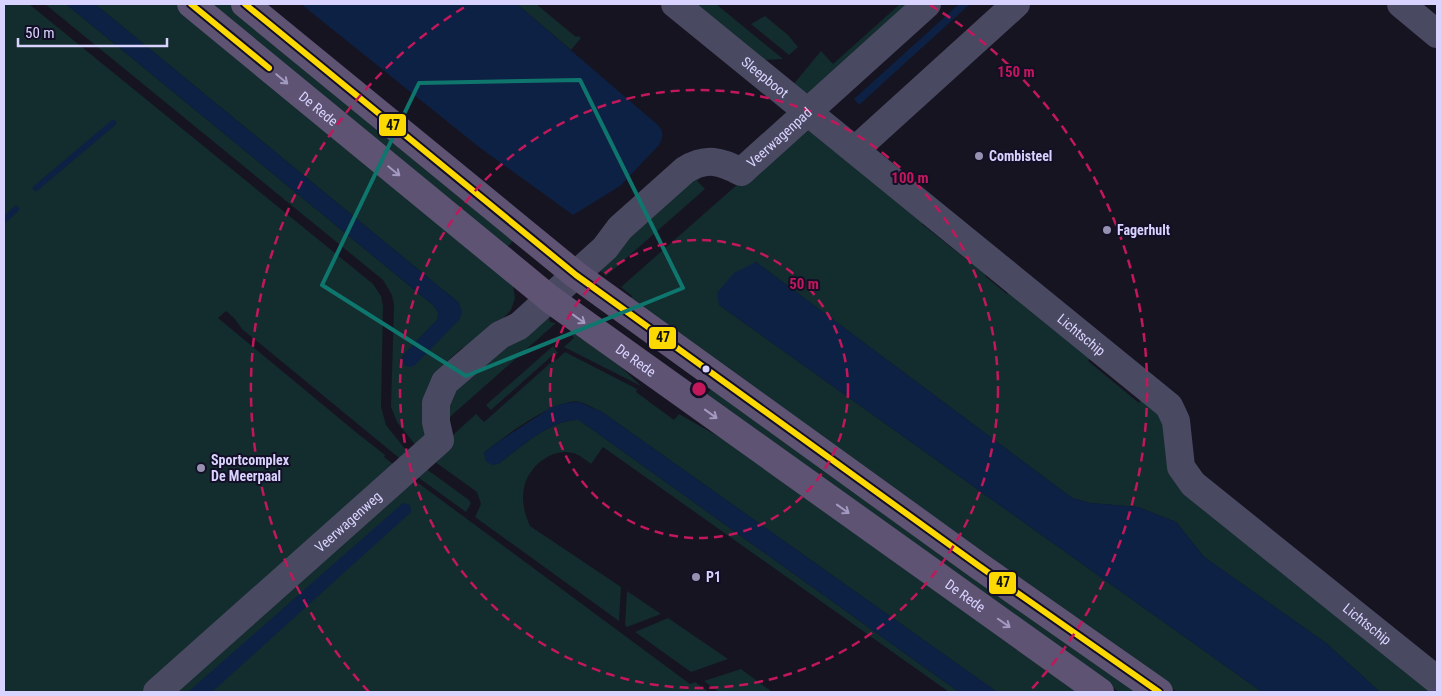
<svg xmlns="http://www.w3.org/2000/svg" width="1441" height="696" font-family="'Roboto Condensed',sans-serif">
<style>
.green{fill:#132c2d}
.water{fill:#0d2144}
.lines{fill:none;stroke-linecap:round;stroke-linejoin:round}
.stream{stroke:#0d2144;stroke-width:6}
.minor{stroke:#4a4962;stroke-width:28}
.major{stroke:#5e5373;stroke-width:28}
.bus-1-casing{stroke:#130f26;stroke-width:10}
.bus-1{stroke:#fcd900;stroke-width:6}
.oneway{stroke:#a29ac0}
.marked{fill:none;stroke:#0f766e;stroke-width:4;stroke-linejoin:round}
.ring{fill:none;stroke:#c2185b;stroke-width:2.5;stroke-dasharray:9 6}
.poi-dot{fill:#9591b1;stroke:#130f26;stroke-width:2}
.bus-dot{fill:#d9d4ff;stroke:#130f26;stroke-width:2}
.labels{text-anchor:middle;stroke-width:4;stroke-linejoin:round;paint-order:stroke}
.street-label{font-size:14px;fill:#d9d4ff;stroke:#130f26}
.poi-label{font-size:14px;font-weight:bold;fill:#d9d4ff;stroke:#130f26;text-anchor:start}
.centre{fill:#c2185b;stroke:#130f26;stroke-width:2.5}
.ring-label{font-size:15px;text-anchor:middle;font-weight:bold;fill:#c2185b;stroke:#130f26;stroke-width:4;stroke-linejoin:round;paint-order:stroke}
.line-badge{stroke:#130f26;stroke-width:2}
.pale-badge-label{font-size:14px;text-anchor:middle;font-weight:bold;fill:#111}
</style>
<rect width="100%" height="100%" fill="#161421"/>
<path class="green" d="M 4,4 L 29,4 L 373,284 L 381,296 L 383,306 L 381,407 L 386,425 L 409,454 L 404,462 L 242,329 L 234,318 L 226,311 L 218,318 L 357,433 L 385,455 L 384,457 L 393,464 L 394,462 L 398,468 L 690,684 L 695,682 L 709,692 L 4,692 Z
M 45,4 L 66,4 L 433,305 C 437,310 440,313 437,320 L 402,357 L 415,365 L 459,303 L 95,4 L 179,4 L 513,284 L 515,298 L 511,310 L 478,344 L 462,348 L 446,362 L 447,371 L 429,440 L 417,447 L 397,422 L 391,407 L 394,305 L 392,295 L 383,280 Z
M 209,4 L 232,4 L 516,237 L 507,248 Z
M 517,4 L 536,4 L 576,37 L 578,36 L 581,38 L 571,50 Z
M 692,4 L 716,4 L 783,59 L 760,60 Z
M 900,4 L 917,4 L 808,97 L 792,86 L 821,51 L 833,64 Z
M 765,16 L 788,35 L 798,47 L 789,55 L 751,24 Z
M 807,123 L 926,219 L 922,224 L 968,261 L 972,257 L 989,270 L 985,276 L 1007,294 L 1011,289 L 1092,355 L 1088,361 L 1139,403 L 1144,396 L 1165,423 L 1169,467 L 1437,692 L 1380,692 L 1326,643 L 1204,557 L 1176,522 L 1138,507 L 1090,503 L 1072,498 L 756,262 L 719,305 L 1262,692 L 1177,692 L 629,301 L 632,296 L 621,287 Z
M 711,169 L 697,181 L 705,189 L 606,276 L 595,266 L 684,178 Z
M 549,316 L 550,322 L 556,323 L 443,423 L 450,388 Z
M 571,331 L 581,339 L 585,334 L 589,337 L 641,386 L 564,347 L 574,338 L 571,333 Z
M 553,346 L 558,353 L 555,355 L 554,354 L 491,410 L 486,405 Z
M 565,352 L 637,389 L 636,392 L 674,420 L 679,414 L 756,458 L 1081,692 L 997,692 L 602,412 C 595,409 587,404 580,402 C 556,397 502,438 484,453 L 498,464 C 520,448 552,418 579,420 L 959,692 L 949,692 L 603,447 L 591,464 C 587,461 582,457 578,455 C 555,444 528,466 524,488 C 521,500 525,515 530,526 L 621,587 L 619,621 L 475,517 L 481,504 L 477,492 L 431,459 L 454,434 L 476,414 L 484,422 L 555,359 L 556,360 Z
M 714,385 L 1145,692 L 1119,692 L 705,397 Z
M 425,468 L 469,500 L 471,503 L 466,512 L 412,473 Z
M 627,591 L 661,614 L 627,627 L 625,625 Z
M 668,618 L 728,659 L 691,672 L 635,632 Z
M 741,669 L 772,692 L 719,692 L 704,681 Z"/>
<path class="water" d="M 66,4 L 95,4 L 459,303 L 462,312 L 459,320 L 415,365 L 411,367 L 405,366 L 402,359 L 405,353 L 437,320 C 440,313 437,310 433,305 Z
M 301,4 L 517,4 L 659,126 C 664,133 663,137 659,145 L 620,186 L 573,215 L 479,147 Z
M 959,4 L 970,4 L 859,105 L 854,99 Z
M 756,262 L 1072,498 L 1090,503 L 1138,507 L 1176,522 L 1204,557 L 1326,643 L 1380,692 L 1262,692 L 719,305 L 717,293 L 734,273 Z
M 579,402 L 602,412 L 997,692 L 959,692 L 579,420 C 552,418 520,448 498,464 L 492,465 L 486,461 L 484,453 L 495,444 L 552,407 L 566,403 Z
M 403,503 L 410,505 L 411,512 L 212,692 L 188,692 Z"/>
<g class="lines">
<path class="stream" d="M 36,188 L 113,123
M 4,220 L 16,209"/>
<g class="minor">
<path id="s1" d="M 675,4 L 1169,406 L 1176,421 L 1181,467 L 1193,484 L 1437,680"/>
<path d="M 1401,4 L 1437,34"/>
<path d="M 855,150 L 1016,4"/>
<path id="s2" d="M 157,692 L 440,440 L 436,422 L 436,403 L 445,382 L 500,335 L 519,326 L 605,248 L 620,228 L 685,170 C 706,157 721,161 741,172 L 927,4"/>
</g>
<g class="major">
<path id="s3" d="M 191,4 L 550,299 L 1100,692"/>
<path d="M 245,4 L 576,275 L 979,566 L 1159,692"/>
</g>
<g class="bus-1-casing">
<path id="bus-1" d="M 191,4 L 269,68
M 245,4 L 576,275 L 979,566 L 1159,692"/>
</g>
<use href="#bus-1" class="bus-1"/>
</g>
<defs><path id="oneway-shaft" d="M-6 0H5M1.5-3L5.5 0L1.5 3" fill="none" stroke-width="1.6" stroke-linecap="round" stroke-linejoin="round" transform="scale(1.25)"/></defs>
<g class="oneway">
<use href="#oneway-shaft" transform="translate(282 79) rotate(40)"/>
<use href="#oneway-shaft" transform="translate(394 171) rotate(39)"/>
<use href="#oneway-shaft" transform="translate(579 319) rotate(36)"/>
<use href="#oneway-shaft" transform="translate(711 414) rotate(36)"/>
<use href="#oneway-shaft" transform="translate(843 509) rotate(36)"/>
<use href="#oneway-shaft" transform="translate(1004 623) rotate(35)"/>
</g>
<path class="marked" d="M 580,80 L 683,288 L 466,376 L 322,285 L 419,83 Z"/>
<g class="ring">
<circle cx="699" cy="389" r="149"/>
<circle cx="699" cy="389" r="299"/>
<path d="M369 692A448 448 0 0 1 468 5M930 5A448 448 0 0 1 1029 692"/>
</g>
<g class="poi-dot">
<circle cx="979" cy="156" r="5"/>
<circle cx="1107" cy="230" r="5"/>
<circle cx="201" cy="468" r="5"/>
<circle cx="696" cy="577" r="5"/>
</g>
<circle class="bus-dot" cx="706" cy="369" r="4.5"/>
<g class="labels">
<g class="street-label">
<text dy="5" stroke="none"><textPath href="#s1" startOffset="116">Sleepboot</textPath></text>
<text dy="5" stroke="none"><textPath href="#s3" startOffset="165">De Rede</textPath></text>
<text dy="5" stroke="none"><textPath href="#s2" startOffset="872">Veerwagenpad</textPath></text>
<text dy="5" stroke="none"><textPath href="#s1" startOffset="524">Lichtschip</textPath></text>
<text dy="5" stroke="none"><textPath href="#s3" startOffset="570">De Rede</textPath></text>
<text dy="5" stroke="none"><textPath href="#s2" startOffset="256">Veerwagenweg</textPath></text>
<text dy="5" stroke="none"><textPath href="#s3" startOffset="975">De Rede</textPath></text>
<text dy="5" stroke="none"><textPath href="#s1" startOffset="944">Lichtschip</textPath></text>
</g>
<g class="poi-label">
<text x="989" y="161">Combisteel</text>
<text x="1117" y="235">Fagerhult</text>
<text x="211" y="465">Sportcomplex<tspan x="211" dy="16">De Meerpaal</tspan></text>
<text x="706" y="582">P1</text>
</g>
</g>
<circle cx="699" cy="389" r="8" class="centre"/>
<g class="ring-label">
<text x="1016" y="77">150 m</text>
<text x="910" y="183">100 m</text>
<text x="804" y="289">50 m</text>
</g>
<g class="line-badge">
<rect x="378" y="113" width="29" height="24" rx="5" fill="#fcd900"/>
<rect x="648" y="326" width="29" height="24" rx="5" fill="#fcd900"/>
<rect x="988" y="571" width="29" height="24" rx="5" fill="#fcd900"/>
</g>
<g class="pale-badge-label">
<text x="393" y="130">47</text>
<text x="663" y="342">47</text>
<text x="1003" y="587">47</text>
</g>
<rect width="1441" height="696" fill="none" stroke="#d9d4ff" stroke-width="10"/>
<path d="M18 38v8h149v-8" fill="none" stroke="#d9d4ff" stroke-width="2.5"/>
<text x="25" y="38" font-size="15" fill="#d9d4ff" stroke="#130f26" stroke-width="4" paint-order="stroke">50 m</text>
</svg>
